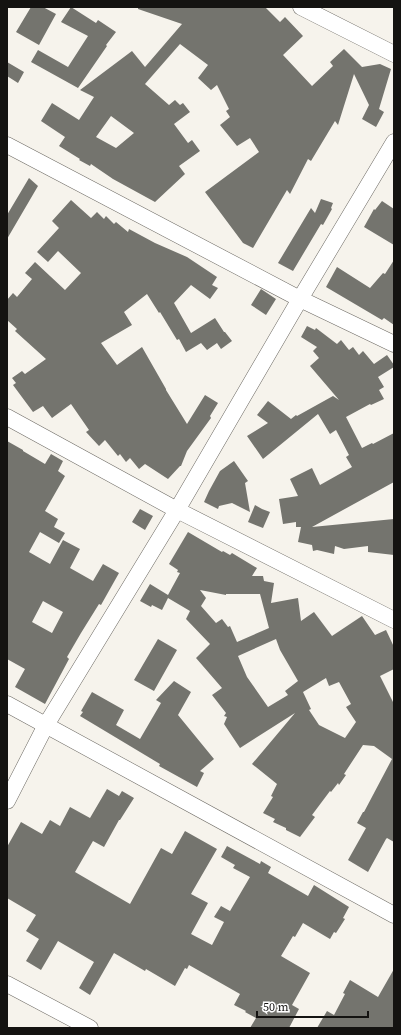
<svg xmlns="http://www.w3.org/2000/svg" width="401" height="1035" font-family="'Source Serif 4',serif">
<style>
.building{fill:#74746e;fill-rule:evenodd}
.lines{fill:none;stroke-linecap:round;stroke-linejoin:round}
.minor-casing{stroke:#6d6a64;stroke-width:17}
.minor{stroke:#fff;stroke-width:16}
</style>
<rect width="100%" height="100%" fill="#f6f3ec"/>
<path class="building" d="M 31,7 L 43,7 L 56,14 L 39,45 L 16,32 Z
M 71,7 L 96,23 L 98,20 L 116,32 L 106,45 L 107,46 L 78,88 L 31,62 L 38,50 L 68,67 L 88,36 L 61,22 Z
M 138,7 L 265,7 L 280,22 L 285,17 L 303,36 L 283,55 L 312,86 L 333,66 L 330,62 L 344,49 L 362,67 L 380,64 L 391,69 L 379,109 L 384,112 L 376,127 L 362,119 L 369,105 L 354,74 L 338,125 L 335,121 L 311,161 L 308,159 L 290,194 L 287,190 L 253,248 L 243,243 L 205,192 L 259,152 L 250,138 L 237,146 L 220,125 L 230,117 L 226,111 L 229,109 L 217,85 L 211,90 L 198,78 L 208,65 L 180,44 L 145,84 L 169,105 L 175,100 L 180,105 L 183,103 L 190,112 L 174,124 L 188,143 L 192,140 L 200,151 L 179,166 L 185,174 L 155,202 L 113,179 L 91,164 L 90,166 L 79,160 L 80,159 L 59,146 L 65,137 L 41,121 L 52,103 L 79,120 L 94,97 L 80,90 L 132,51 L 145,67 L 182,24 L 138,9 ZM 111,116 L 134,133 L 116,148 L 96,137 Z
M 7,62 L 24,72 L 18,83 L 7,76 Z
M 29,178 L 38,186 L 7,239 L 7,215 Z
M 321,199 L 333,203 L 331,208 L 332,209 L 323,225 L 321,224 L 293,271 L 278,263 L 311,208 L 315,213 Z
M 71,200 L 91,218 L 97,212 L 104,219 L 106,216 L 114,224 L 116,222 L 128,232 L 129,229 L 155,243 L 187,257 L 217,277 L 212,285 L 218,288 L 210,299 L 191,285 L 174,303 L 191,333 L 215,318 L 224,332 L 225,332 L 232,341 L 221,349 L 217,343 L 207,350 L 201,343 L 186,352 L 179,339 L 177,340 L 160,312 L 159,313 L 147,294 L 124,312 L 132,325 L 101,343 L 117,365 L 142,347 L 166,389 L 166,390 L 187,424 L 205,395 L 218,403 L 210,416 L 211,418 L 187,451 L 181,466 L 180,466 L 168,479 L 145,464 L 139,469 L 130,458 L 126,462 L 120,454 L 118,456 L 105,440 L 99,446 L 86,432 L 89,430 L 71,404 L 52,418 L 43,406 L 33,412 L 13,385 L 16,383 L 12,378 L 22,371 L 25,374 L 46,359 L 15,331 L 17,329 L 7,320 L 7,300 L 13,293 L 17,297 L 32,279 L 25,273 L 35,262 L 65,290 L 81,273 L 58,251 L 48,262 L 37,252 L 59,228 L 52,221 Z
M 382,201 L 394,209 L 394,245 L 364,227 L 374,209 L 375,210 Z
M 394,260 L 394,325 L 384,318 L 382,320 L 326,287 L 337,267 L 370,288 L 383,273 L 385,274 Z
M 261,289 L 276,299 L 266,315 L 251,305 Z
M 307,326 L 315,330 L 316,328 L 337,344 L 341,340 L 349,350 L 353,347 L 359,355 L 363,351 L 374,364 L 387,355 L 394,365 L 394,367 L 378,377 L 384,387 L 379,390 L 384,399 L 371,405 L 370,404 L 346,417 L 362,448 L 372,443 L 373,444 L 394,433 L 394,482 L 312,527 L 394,519 L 394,555 L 368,552 L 368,546 L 344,549 L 335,546 L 334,554 L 317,550 L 313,551 L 312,545 L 298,542 L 301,527 L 296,527 L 296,522 L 283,524 L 279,499 L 298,496 L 290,479 L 312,468 L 320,485 L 352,467 L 346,457 L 349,455 L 336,430 L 330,434 L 318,414 L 263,459 L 247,436 L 268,423 L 257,415 L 268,401 L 291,419 L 296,415 L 297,416 L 333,396 L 339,400 L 310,366 L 319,358 L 313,351 L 317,347 L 301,337 Z
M 7,441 L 23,450 L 23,451 L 45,464 L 51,454 L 63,461 L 58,471 L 65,476 L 45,511 L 58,519 L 54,527 L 65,533 L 59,543 L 40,532 L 29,552 L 50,564 L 63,540 L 80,549 L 70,568 L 93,581 L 103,564 L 119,573 L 101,605 L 99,604 L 81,633 L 67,657 L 69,659 L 45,704 L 15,687 L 25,669 L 7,659 ZM 43,601 L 63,612 L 52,633 L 32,622 Z
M 234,461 L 248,481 L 245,483 L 250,512 L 232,503 L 219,506 L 218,509 L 204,502 L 209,491 L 220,471 Z
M 255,505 L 262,509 L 270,512 L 263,528 L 248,522 Z
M 140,509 L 153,516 L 145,530 L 132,522 Z
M 188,532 L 222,552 L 223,551 L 230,555 L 232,553 L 257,568 L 252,576 L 263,576 L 264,581 L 274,583 L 271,603 L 298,598 L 301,621 L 314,612 L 332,636 L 362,616 L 375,635 L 386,630 L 394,647 L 394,669 L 380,676 L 394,704 L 394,842 L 387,838 L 386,839 L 368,872 L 348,860 L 366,828 L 357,823 L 363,812 L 364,812 L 392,759 L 374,746 L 363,745 L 344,774 L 346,775 L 339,785 L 338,783 L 331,792 L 330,791 L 312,815 L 315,817 L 300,837 L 286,830 L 286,828 L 273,822 L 275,819 L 263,813 L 273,797 L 271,796 L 277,784 L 252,764 L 295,713 L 240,748 L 224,724 L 227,717 L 224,716 L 226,713 L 212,695 L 222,688 L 196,658 L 210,644 L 186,619 L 190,611 L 168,598 L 162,610 L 152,605 L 151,607 L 140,601 L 150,584 L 168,595 L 180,573 L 177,572 L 178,570 L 169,564 ZM 200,590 L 226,595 L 226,594 L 260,594 L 269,628 L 237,642 L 230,626 L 228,627 L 222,619 L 216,623 L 201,606 L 206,598 ZM 276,639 L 280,650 L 298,681 L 285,691 L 288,695 L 268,707 L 247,677 L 238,656 ZM 326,678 L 329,686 L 339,682 L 351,704 L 346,707 L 356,722 L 345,738 L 319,725 L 309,710 L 311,709 L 303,692 Z
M 158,639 L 177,650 L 154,691 L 134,680 Z
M 174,681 L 191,692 L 178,715 L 214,759 L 200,771 L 204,773 L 197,787 L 159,766 L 160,764 L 80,716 L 83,712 L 81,711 L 92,692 L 124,710 L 116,725 L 140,739 L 161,703 L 156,700 Z
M 107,789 L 119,796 L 122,791 L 134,798 L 120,820 L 119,820 L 104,847 L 93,841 L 75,872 L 130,904 L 161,848 L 172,854 L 185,831 L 217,849 L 191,894 L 208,903 L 191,934 L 212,945 L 224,922 L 214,917 L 221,906 L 230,911 L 250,877 L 233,868 L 235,865 L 221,857 L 227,846 L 260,864 L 261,861 L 271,867 L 268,873 L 308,896 L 314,885 L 349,907 L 343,918 L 345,919 L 336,933 L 334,932 L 330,939 L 303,923 L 295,937 L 293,936 L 281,956 L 310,973 L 292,1005 L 299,1009 L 289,1028 L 250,1028 L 256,1018 L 245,1012 L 246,1011 L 234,1005 L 240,994 L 189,965 L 187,969 L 185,968 L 175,986 L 146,969 L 145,971 L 114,953 L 90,995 L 79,988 L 94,962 L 58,941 L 41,970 L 26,961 L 39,939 L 26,931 L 36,915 L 7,898 L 7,847 L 21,822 L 42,834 L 50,820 L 60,826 L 70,807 L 90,818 Z
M 394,969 L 394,1028 L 317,1028 L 327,1011 L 334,1015 L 345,994 L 343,993 L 350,980 L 378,997 Z"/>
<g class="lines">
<g class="minor-casing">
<path id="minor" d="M 301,7 L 394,54
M 7,145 L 300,299 L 394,344
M 7,417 L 177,510 L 394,620
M 7,704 L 394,915
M 7,801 L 46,725 L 177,510 L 300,299 L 394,142
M 7,984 L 90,1028"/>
</g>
<use href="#minor" class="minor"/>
</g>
<rect width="401" height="1035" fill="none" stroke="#141311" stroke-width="16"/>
<path d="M257 1011v6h111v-6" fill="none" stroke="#141311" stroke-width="2"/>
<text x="263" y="1011" font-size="12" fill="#141311" stroke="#ffffff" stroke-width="3" paint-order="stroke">50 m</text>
</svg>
